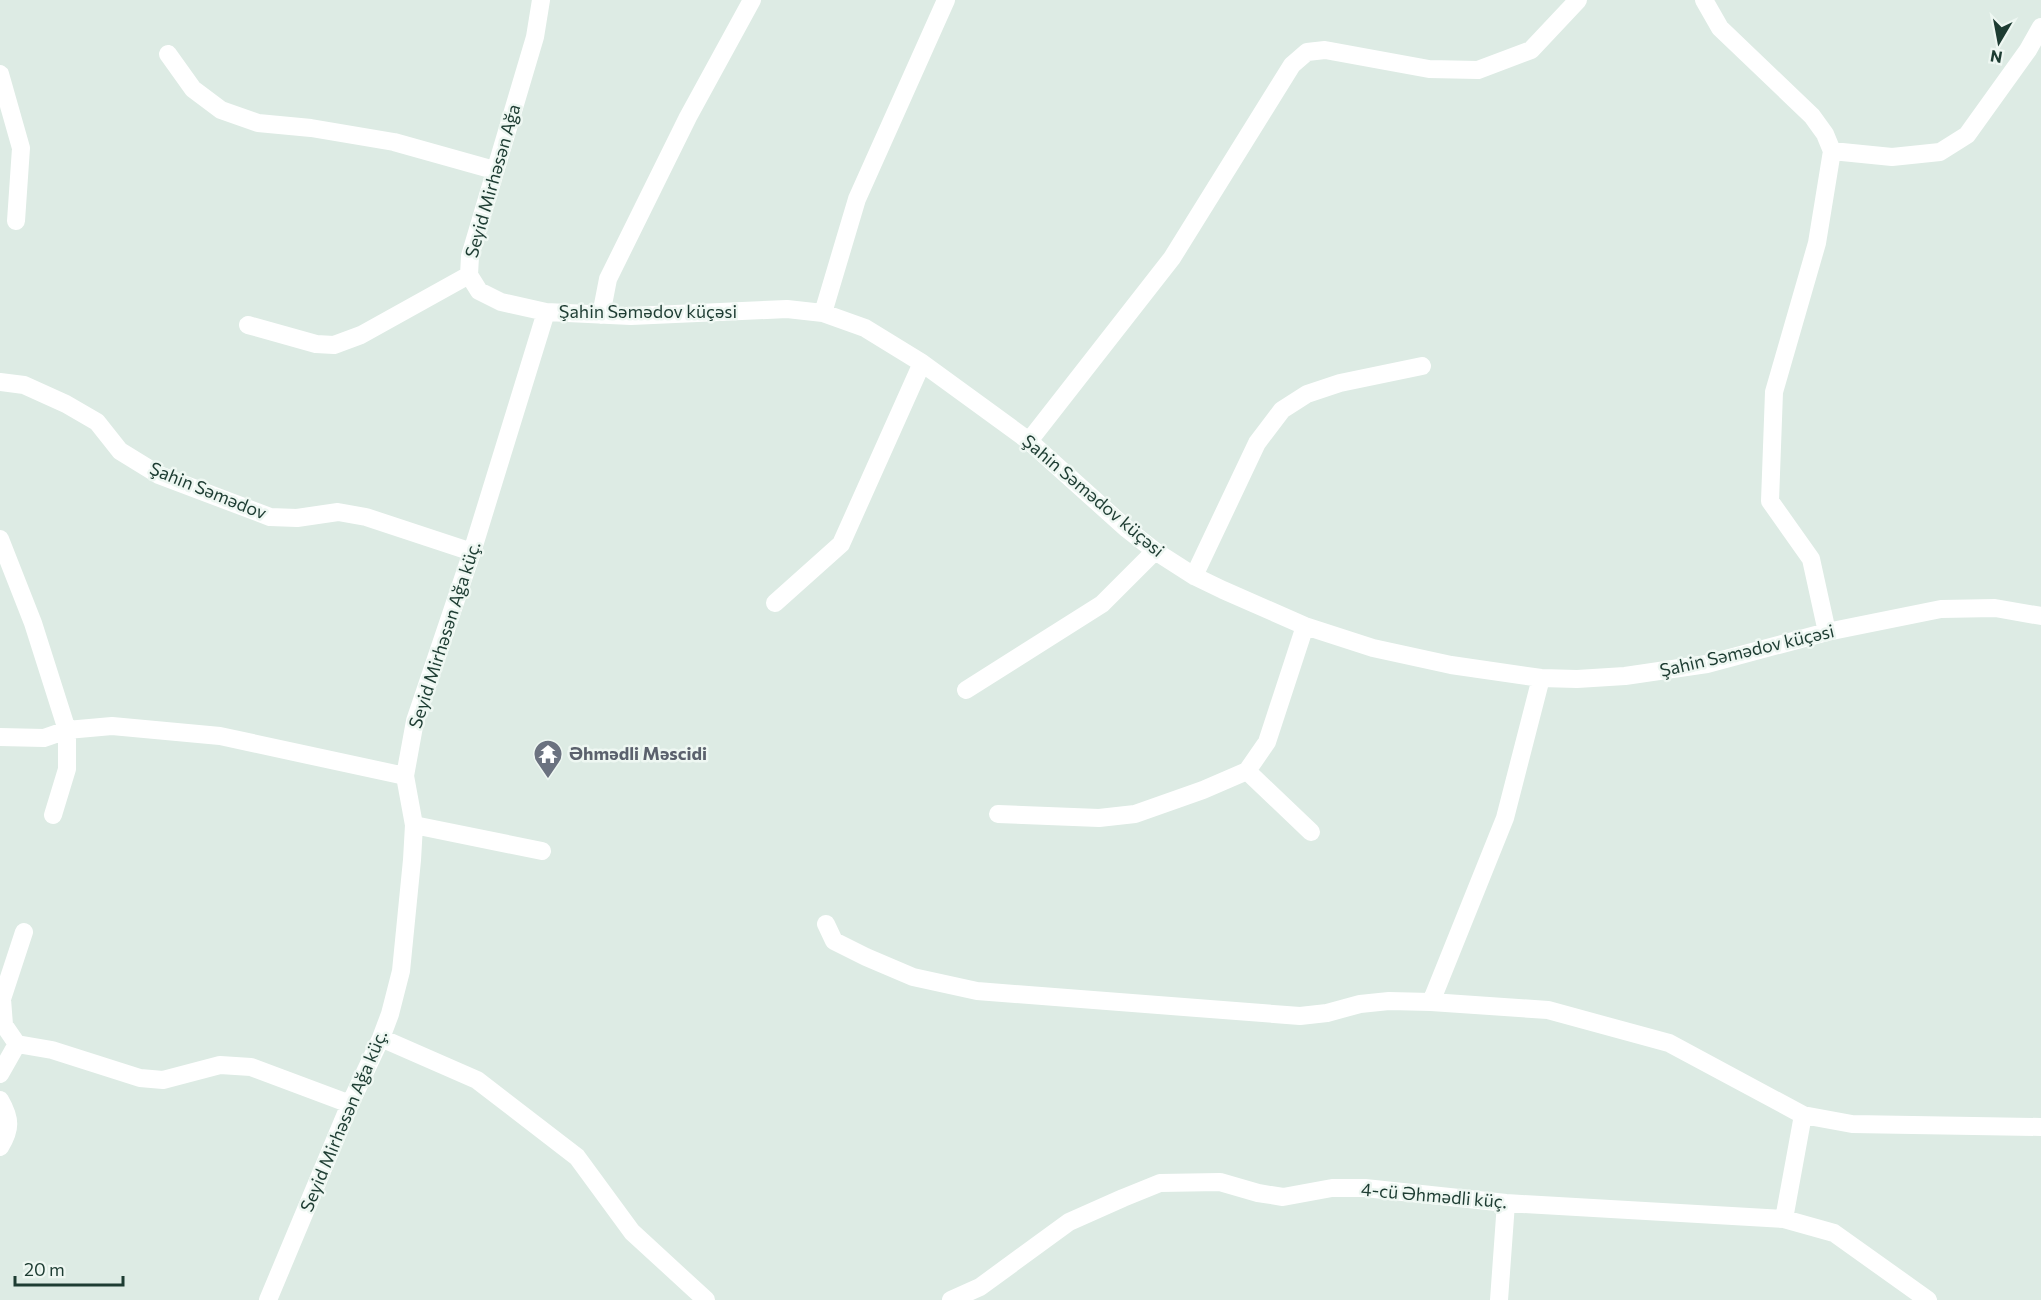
<svg xmlns="http://www.w3.org/2000/svg" width="2041" height="1300" font-family="Commissioner,sans-serif">
<style>
.lines{fill:none;stroke-linecap:round;stroke-linejoin:round}
.minor{stroke:#fff;stroke-width:18}
.labels{text-anchor:middle;stroke-width:5;stroke-linejoin:round;paint-order:stroke}
.street-label{font-size:18px;fill:#1d3c32;stroke:#eef7f2}
.worship-label{font-size:18px;font-weight:bold;fill:#5b616d;stroke:#eef7f2;text-anchor:start}
</style>
<rect width="100%" height="100%" fill="#ddebe4"/>
<g class="lines">
<path class="minor" d="M 541,0 L 535,37 L 470,256 L 469,275 L 479,291 L 501,302 L 546,312 L 631,316 L 787,309 L 823,313 L 865,328 L 922,363 L 1029,441 L 1127,529 L 1155,551 L 1194,576 L 1223,590 L 1305,626 L 1373,648 L 1451,665 L 1541,678 L 1577,679 L 1625,676 L 1707,664 L 1827,632 L 1941,609 L 1995,608 L 2041,616
M 1704,0 L 1720,28 L 1812,116 L 1825,134 L 1832,151 L 1817,243 L 1774,392 L 1770,501 L 1811,559 L 1827,632
M 168,54 L 193,89 L 221,110 L 258,123 L 311,128 L 394,142 L 494,170
M 0,74 L 21,148 L 16,221
M 1832,151 L 1892,157 L 1940,152 L 1967,135 L 2028,50 L 2041,27
M 823,313 L 857,199 L 946,0
M 601,315 L 608,279 L 688,117 L 752,0
M 248,325 L 316,344 L 334,345 L 361,335 L 469,275
M 0,382 L 24,385 L 66,404 L 97,422 L 120,451 L 159,475 L 270,517 L 297,518 L 338,512 L 366,517 L 472,552
M 1029,441 L 1172,258 L 1292,65 L 1307,52 L 1325,50 L 1429,69 L 1478,70 L 1531,50 L 1578,0
M 0,539 L 33,623 L 67,730 L 67,769 L 53,815
M 1194,576 L 1257,443 L 1282,410 L 1307,394 L 1340,383 L 1422,366
M 775,603 L 841,544 L 922,363
M 966,690 L 1102,604 L 1155,551
M 0,737 L 44,738 L 67,730 L 112,726 L 220,736 L 405,776
M 1247,771 L 1311,832
M 998,814 L 1099,818 L 1135,814 L 1203,790 L 1247,771 L 1267,742 L 1305,626
M 414,825 L 542,851
M 826,924 L 834,941 L 866,957 L 913,977 L 977,991 L 1300,1016 L 1327,1013 L 1360,1004 L 1389,1001 L 1431,1002 L 1548,1010 L 1669,1043 L 1803,1115 L 1852,1124 L 2041,1127
M 1431,1002 L 1505,818 L 1541,678
M 381,1038 L 477,1080 L 577,1157 L 632,1232 L 706,1300
M 17,1044 L 4,1025 L 2,999 L 24,932
M 0,1074 L 17,1044 L 52,1050 L 140,1078 L 163,1080 L 220,1065 L 251,1067 L 350,1104
M 0,1100 C 11,1119 11,1129 0,1147
M 1784,1219 L 1803,1115
M 268,1300 L 350,1104 L 381,1038 L 390,1014 L 401,971 L 412,860 L 414,825 L 405,776 L 415,721 L 472,552 L 546,312
M 951,1300 L 980,1287 L 1069,1222 L 1123,1198 L 1160,1183 L 1220,1182 L 1258,1193 L 1283,1197 L 1332,1188 L 1365,1188 L 1506,1203 L 1784,1219 L 1834,1233 L 1928,1300
M 1499,1300 L 1506,1203"/>
</g>
<defs>
<g id="temple-pin" transform="scale(1.5)"><path d="M0 17L-7.5 6A9.5 9.5 0 1 1 7.5 6Z" fill="#6b7280" stroke="#eef7f2"/><path d="M0-6L5-2H3V0L6.5 2.5H4V6H1.5V3h-3V6H-4V2.5H-6.5L-3 0V-2H-5Z" fill="#fff"/></g>
</defs>
<g fill-rule="evenodd">
<use href="#temple-pin" x="548" y="754"/>
</g>
<g class="labels">
<g class="street-label">
<text transform="translate(493 181) rotate(-74)" y="6">Seyid Mirhəsən Ağa</text>
<text x="648" y="318">Şahin Səmədov küçəsi</text>
<text transform="translate(208 491) rotate(22)" y="6">Şahin Səmədov</text>
<text transform="translate(1093 496) rotate(40)" y="6">Şahin Səmədov küçəsi</text>
<text transform="translate(445 635) rotate(-72)" y="6">Seyid Mirhəsən Ağa küç.</text>
<text transform="translate(1747 651) rotate(-13)" y="6">Şahin Səmədov küçəsi</text>
<text transform="translate(344 1121) rotate(-67)" y="6">Seyid Mirhəsən Ağa küç.</text>
<text transform="translate(1434 1196) rotate(5)" y="6">4-cü Əhmədli küç.</text>
</g>
<g class="worship-label">
<text x="569" y="760">Әhmәdli Mәscidi</text>
</g>
</g>
<g transform="translate(1999 42) rotate(190)" stroke="#eef7f2" stroke-width="4.5" paint-order="stroke">
<path d="M0-4.5L10 22L0 15L-10 22Z" fill="#1d3c32"/>
<text y="-9" font-size="16" font-weight="bold" text-anchor="middle" fill="#1d3c32">N</text>
</g>
<path d="M15 1276v9h108v-9" fill="none" stroke="#1d3c32" stroke-width="3"/>
<text x="24" y="1276" font-size="18" fill="#1d3c32" stroke="#eef7f2" stroke-width="4.5" paint-order="stroke">20 m</text>
</svg>
